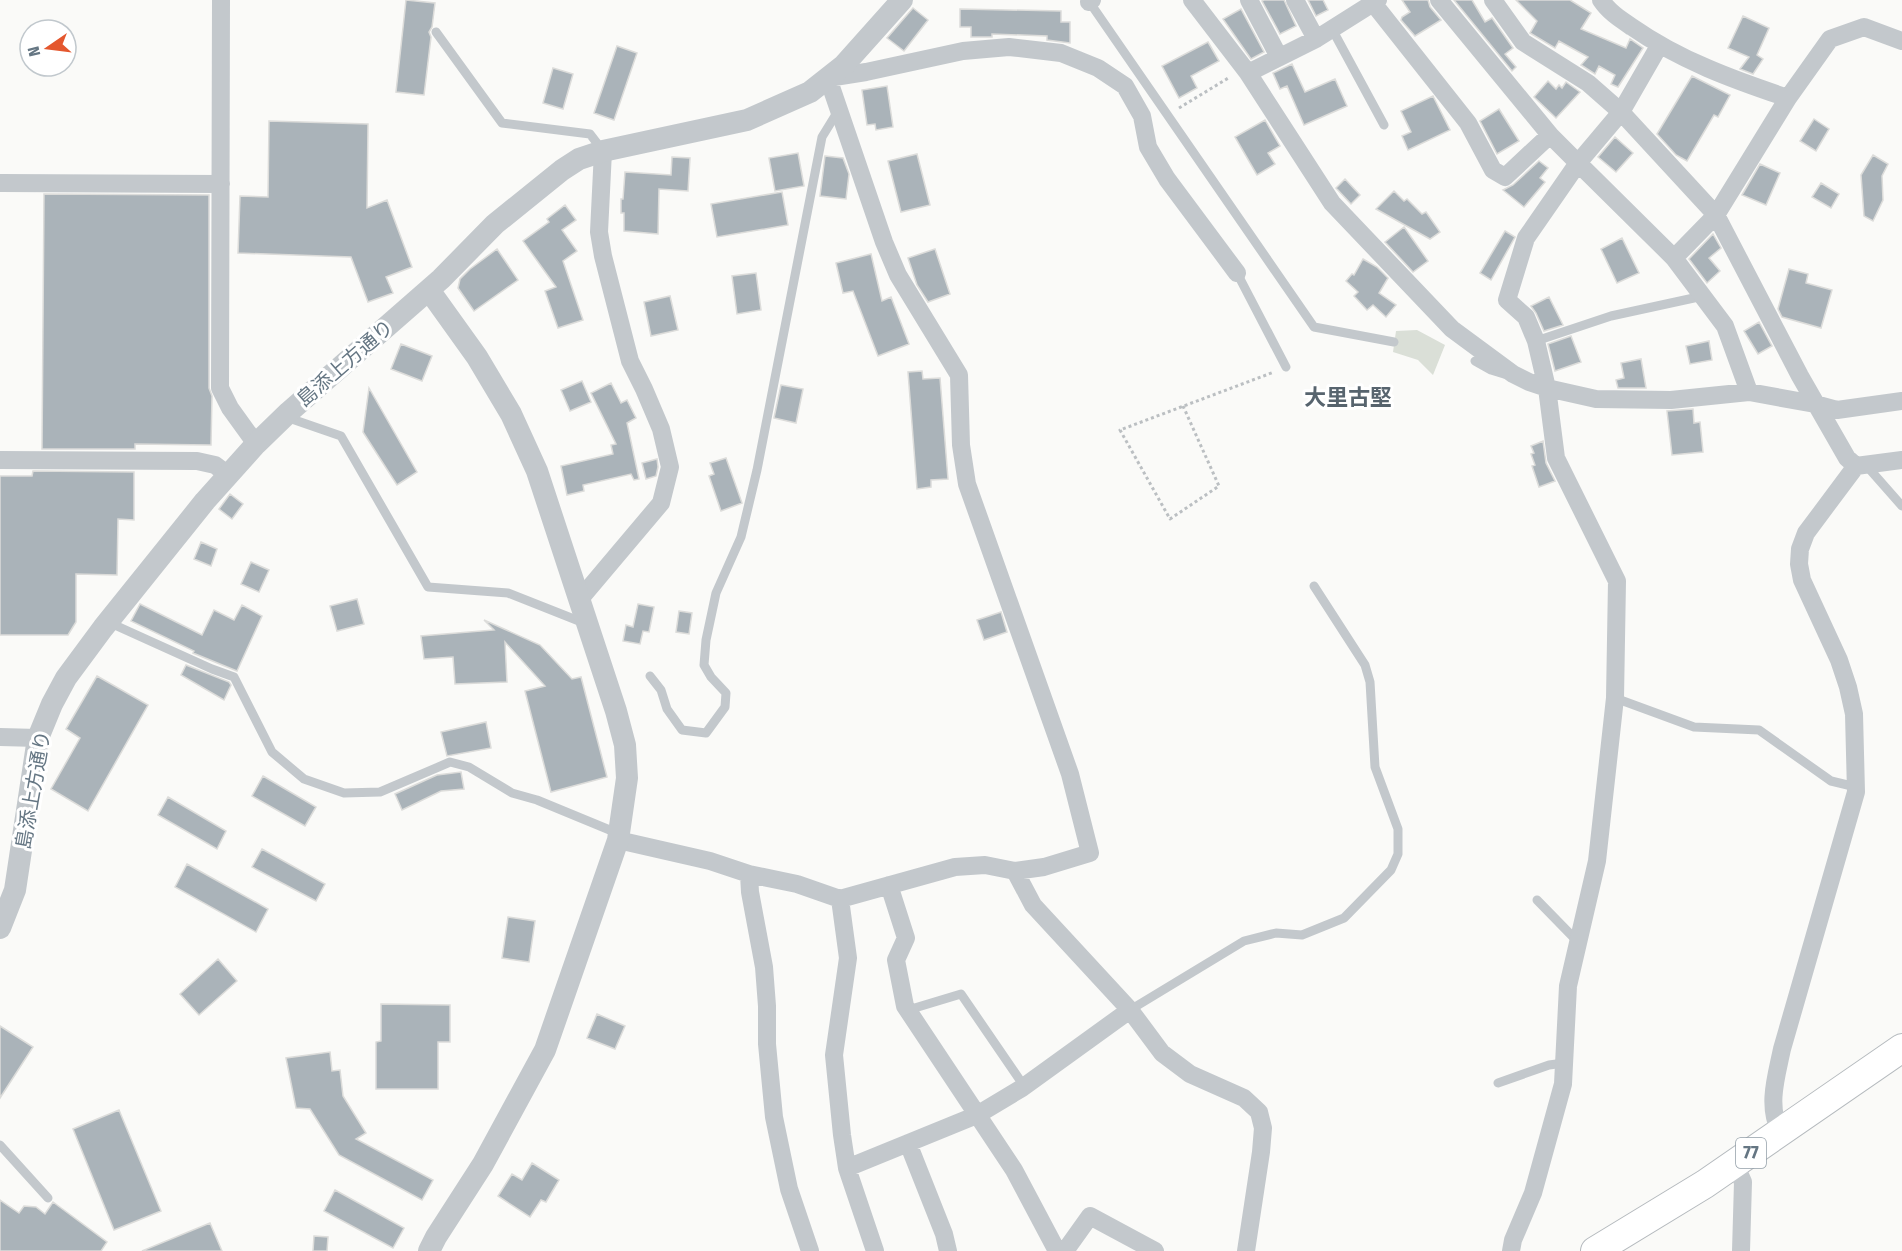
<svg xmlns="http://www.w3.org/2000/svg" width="1902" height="1251" font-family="'Fira Sans Condensed','Noto Sans JP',sans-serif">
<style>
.green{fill:#dadfd7}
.building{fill:#aab3b9;stroke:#dcdcda;stroke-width:1.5}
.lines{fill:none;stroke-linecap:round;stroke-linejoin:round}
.primary-casing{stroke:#b5babe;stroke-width:30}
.path{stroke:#bbbfc2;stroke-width:3;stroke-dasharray:3 3;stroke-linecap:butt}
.service{stroke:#c3c8cc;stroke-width:9}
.minor{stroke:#c3c8cc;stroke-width:18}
.tertiary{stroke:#c3c8cc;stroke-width:22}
.primary{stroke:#fff;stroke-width:28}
.labels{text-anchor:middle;stroke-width:6;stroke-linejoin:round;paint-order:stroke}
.shield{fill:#fff;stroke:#939fa8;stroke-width:1.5}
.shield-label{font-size:18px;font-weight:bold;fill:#657683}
.street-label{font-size:20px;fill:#657683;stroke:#fff}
.quarter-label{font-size:22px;font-weight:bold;fill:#57646e;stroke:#fff}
</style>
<rect width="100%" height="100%" fill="#fafaf8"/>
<path class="green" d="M 1417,330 L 1445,345 L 1433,375 L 1418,360 L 1393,352 L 1396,331 Z"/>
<path class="building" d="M 406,0 L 435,3 L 432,27 L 429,32 L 431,37 L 424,95 L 396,92 Z
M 1264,0 L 1284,0 L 1296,26 L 1280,34 L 1262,1 Z
M 1308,0 L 1323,0 L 1328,10 L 1316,16 Z
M 1402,0 L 1428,0 L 1430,7 L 1441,20 L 1415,36 L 1401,20 L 1402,17 L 1410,12 Z
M 1454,0 L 1472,0 L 1485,22 L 1492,18 L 1513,48 L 1505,54 L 1516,67 L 1512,71 Z
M 1516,0 L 1570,0 L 1591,13 L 1581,29 L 1626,48 L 1630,39 L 1643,48 L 1618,87 L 1611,84 L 1615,75 L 1599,66 L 1595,74 L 1581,65 L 1588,57 L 1559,41 L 1555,48 L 1530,33 L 1537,21 Z
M 913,8 L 928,20 L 904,51 L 887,38 Z
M 960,9 L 1061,11 L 1061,22 L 1070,22 L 1070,43 L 1047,40 L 1047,36 L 992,34 L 992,37 L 971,37 L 971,27 L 960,27 Z
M 1241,9 L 1264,52 L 1251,59 L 1223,19 Z
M 1743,16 L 1769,28 L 1757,55 L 1763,59 L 1753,74 L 1740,69 L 1749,57 L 1728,48 Z
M 1208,42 L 1219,61 L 1191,76 L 1197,88 L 1179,98 L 1162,66 Z
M 617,46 L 637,53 L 614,120 L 594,113 Z
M 1292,64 L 1305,92 L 1335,79 L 1347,106 L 1304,125 L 1287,86 L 1280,89 L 1273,73 Z
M 553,68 L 573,74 L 563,109 L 543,103 Z
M 1692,76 L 1730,95 L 1718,117 L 1714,115 L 1687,161 L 1676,155 L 1657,134 Z
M 1548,81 L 1556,89 L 1559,85 L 1562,88 L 1566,82 L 1580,92 L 1556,118 L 1534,97 Z
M 887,86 L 893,127 L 876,130 L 875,124 L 867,125 L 862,90 Z
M 1433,96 L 1450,130 L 1408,150 L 1402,136 L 1411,132 L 1401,111 Z
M 1499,109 L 1519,141 L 1497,154 L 1480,121 Z
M 1814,119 L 1829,129 L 1816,151 L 1800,141 Z
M 1265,120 L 1280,146 L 1268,153 L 1275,164 L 1257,175 L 1235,137 Z
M 269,121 L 368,124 L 367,208 L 387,200 L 412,267 L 386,277 L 393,293 L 368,302 L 351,257 L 238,253 L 240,196 L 268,197 Z
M 1615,137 L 1633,153 L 1616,172 L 1598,157 Z
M 798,153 L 804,186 L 775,191 L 769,158 Z
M 917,154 L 930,205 L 901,212 L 888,161 Z
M 1873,155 L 1888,164 L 1882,176 L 1883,200 L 1873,221 L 1864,216 L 1861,175 Z
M 825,156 L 843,158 L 849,174 L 846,199 L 820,196 Z
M 672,157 L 690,158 L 688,191 L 659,189 L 658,234 L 624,231 L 624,213 L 621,213 L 621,199 L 623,199 L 625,172 L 671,175 Z
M 1539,161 L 1548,168 L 1540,178 L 1545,182 L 1524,207 L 1503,190 L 1513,185 Z
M 1760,164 L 1780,173 L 1766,205 L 1742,195 Z
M 1345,179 L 1360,195 L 1351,204 L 1336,188 Z
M 1821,183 L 1839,194 L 1831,208 L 1812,197 Z
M 1394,191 L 1404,201 L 1407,199 L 1422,214 L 1426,212 L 1440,232 L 1430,239 L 1376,209 Z
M 782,192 L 788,225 L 717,237 L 711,204 Z
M 44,194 L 209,195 L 209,388 L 212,396 L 211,445 L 135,444 L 135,449 L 42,449 Z
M 565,205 L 576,220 L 562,230 L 577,251 L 563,261 L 583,320 L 558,328 L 545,291 L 556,287 L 523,241 L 549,222 L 547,219 Z
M 1404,227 L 1428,261 L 1413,272 L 1385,242 Z
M 1505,231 L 1515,237 L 1491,280 L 1480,273 Z
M 1713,234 L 1721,248 L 1709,258 L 1720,271 L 1707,283 L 1689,259 Z
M 1622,238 L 1639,273 L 1617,283 L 1601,249 Z
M 497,249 L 518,280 L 474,311 L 458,288 L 460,279 L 470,269 Z
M 935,249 L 950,294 L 928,302 L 917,285 L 908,258 Z
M 871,254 L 882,301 L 891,297 L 909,344 L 878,356 L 853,291 L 843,293 L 836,263 Z
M 1363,259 L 1377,267 L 1388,278 L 1379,293 L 1396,305 L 1386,317 L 1373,305 L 1367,310 L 1354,296 L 1358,292 L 1346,281 L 1352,274 L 1354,275 Z
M 1789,269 L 1808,274 L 1806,283 L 1832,290 L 1821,328 L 1782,317 L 1778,309 Z
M 756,273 L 761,310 L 737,314 L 732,276 Z
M 670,296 L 678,330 L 651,336 L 644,302 Z
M 1549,297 L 1563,325 L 1544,331 L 1536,313 L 1531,306 Z
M 1759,322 L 1772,346 L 1758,354 L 1744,331 Z
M 1571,336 L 1581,362 L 1555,371 L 1548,344 Z
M 1709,341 L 1712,360 L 1690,364 L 1686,346 Z
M 401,344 L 432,356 L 422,381 L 391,369 Z
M 1641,359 L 1646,388 L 1618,388 L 1616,380 L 1624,378 L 1621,363 Z
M 922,371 L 923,379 L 940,378 L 948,479 L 931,480 L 931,487 L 917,489 L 908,372 Z
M 582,381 L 591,402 L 570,411 L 561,390 Z
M 611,383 L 621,403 L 627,400 L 636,418 L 627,423 L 639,479 L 634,480 L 631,474 L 583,485 L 584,491 L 567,495 L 561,466 L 613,454 L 611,445 L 616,444 L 591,393 Z
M 781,385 L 803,389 L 796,423 L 774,418 Z
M 369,388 L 417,472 L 397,485 L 363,432 Z
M 1693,409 L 1694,423 L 1700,422 L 1703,452 L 1672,455 L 1667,411 Z
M 1543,441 L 1546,463 L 1555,481 L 1539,487 L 1532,466 L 1535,465 L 1531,454 L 1534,453 L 1531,446 Z
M 726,458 L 742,503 L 721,511 L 709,476 L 714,474 L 710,463 Z
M 657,459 L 658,467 L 656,476 L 646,479 L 642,463 Z
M 33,471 L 134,472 L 134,520 L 118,519 L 117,575 L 76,574 L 76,622 L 68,635 L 0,635 L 0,476 L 32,476 Z
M 230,494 L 243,504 L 232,519 L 219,509 Z
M 201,542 L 217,549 L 211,566 L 194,559 Z
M 251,562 L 269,570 L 259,592 L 241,584 Z
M 357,599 L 364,624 L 337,631 L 330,606 Z
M 140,604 L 202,635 L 214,610 L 234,620 L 242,605 L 262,616 L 237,671 L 193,653 L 194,651 L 131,621 Z
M 638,604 L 654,607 L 649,632 L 643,631 L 640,644 L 623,641 L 626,625 L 633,627 Z
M 679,611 L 692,613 L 689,634 L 676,632 Z
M 1001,612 L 1007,632 L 984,640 L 977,620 Z
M 484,620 L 540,645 L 572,679 L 581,677 L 607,777 L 551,792 L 525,691 L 545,686 L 505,642 L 507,682 L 455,684 L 453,657 L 424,659 L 421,636 L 494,630 Z
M 186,665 L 229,682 L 231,685 L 224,700 L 181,675 Z
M 97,676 L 148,705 L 88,811 L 51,789 L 80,738 L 66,729 Z
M 486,722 L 491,748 L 447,756 L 441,732 Z
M 461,772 L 464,789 L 441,791 L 402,810 L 395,794 L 437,775 Z
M 263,776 L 316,807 L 305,826 L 252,796 Z
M 168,797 L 226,831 L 217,849 L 158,815 Z
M 262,849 L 325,884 L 316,901 L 252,867 Z
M 187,864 L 268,909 L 256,932 L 175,887 Z
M 508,917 L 535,921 L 529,962 L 502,958 Z
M 218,959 L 237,981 L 199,1015 L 180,994 Z
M 381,1004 L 450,1005 L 450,1042 L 438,1042 L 438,1089 L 376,1089 L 376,1042 L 381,1041 Z
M 597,1014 L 625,1026 L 615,1049 L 587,1038 Z
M 0,1026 L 33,1047 L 0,1098 Z
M 330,1052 L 332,1071 L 340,1070 L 343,1096 L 366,1133 L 356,1139 L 433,1180 L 422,1200 L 339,1155 L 310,1109 L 296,1108 L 286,1058 Z
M 119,1110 L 161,1211 L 114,1230 L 73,1129 Z
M 532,1163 L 559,1180 L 546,1202 L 541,1200 L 530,1217 L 498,1196 L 512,1174 L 522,1180 Z
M 335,1190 L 404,1228 L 393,1248 L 324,1211 Z
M 0,1200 L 19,1213 L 24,1206 L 36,1207 L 45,1214 L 53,1202 L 107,1242 L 101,1251 L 0,1251 Z
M 210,1223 L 222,1251 L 142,1251 Z
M 314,1236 L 328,1237 L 327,1251 L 313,1251 Z"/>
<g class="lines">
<g class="primary-casing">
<path id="primary" d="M 1595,1251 L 1705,1184 L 1902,1048"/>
</g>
<path class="path" d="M 1179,108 L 1230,77
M 1183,406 L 1219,486 L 1170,519 L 1120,430 L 1274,372"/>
<path class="service" d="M 1088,0 L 1314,327 L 1394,342
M 1332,29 L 1384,125
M 436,32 L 502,123 L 590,134 L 603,151
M 1237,273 L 1286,367
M 1536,341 L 1611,316 L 1703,296
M 1475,361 L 1491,370 L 1504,374
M 286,417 L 341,436 L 428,587 L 508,593 L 584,623
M 1865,464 L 1902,506
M 108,622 L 212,669 L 234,677 L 272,752 L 304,779 L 344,793 L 380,792 L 450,762 L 469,767 L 512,793 L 537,800 L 617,833
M 650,676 L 661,690 L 667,709 L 682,730 L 706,733 L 725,707 L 726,693 L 711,677 L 704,665 L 706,640 L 716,593 L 741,537 L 757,470 L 822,137 L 838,111
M 1615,698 L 1694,727 L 1759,730 L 1831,781 L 1856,787
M 1537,900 L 1578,942
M 908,1010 L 961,994 L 1024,1086
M 1130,1010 L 1244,941 L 1276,933 L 1302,935 L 1344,918 L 1391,870 L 1398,854 L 1398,829 L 1375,767 L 1370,682 L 1365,665 L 1314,586
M 1498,1083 L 1549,1065 L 1564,1063
M 0,1145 L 48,1198"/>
<path class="minor" d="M 221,0 L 220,388 L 230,408 L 256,444
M 1192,0 L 1248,73 L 1332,203 L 1452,329 L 1513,374 L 1529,382 L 1547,388 L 1596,399 L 1671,400 L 1749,392 L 1815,404 L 1837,410 L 1902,401
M 1249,0 L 1279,57
M 1295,0 L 1316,39
M 1439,0 L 1550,135
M 1493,0 L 1523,42 L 1588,83 L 1621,112 L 1716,215 L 1800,376 L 1847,458 L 1856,466 L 1806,533 L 1800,549 L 1799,564 L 1802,580 L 1839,660 L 1848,687 L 1854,714 L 1856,792 L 1782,1049 C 1776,1078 1767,1105 1780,1132
M 1601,0 C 1609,12 1620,19 1632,27 C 1679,60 1734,80 1788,98 L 1830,39 L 1864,27 L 1902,41
M 1089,2 L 1092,0
M 1373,3 L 1468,123 L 1493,170 L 1505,177 L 1550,135 L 1578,163 L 1526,238 L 1507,300 L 1526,317 L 1536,341 L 1547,388 L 1556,458 L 1617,581 L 1615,698 L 1597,861 L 1568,986 L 1563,1084 L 1533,1193 L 1513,1240 L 1511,1251
M 1659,46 L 1621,112 L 1578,163 L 1674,258 L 1725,326 L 1749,392
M 1248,73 L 1316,39 L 1378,0
M 0,183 L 221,184
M 1674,258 L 1716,215 L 1788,98
M 0,460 L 197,461 L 215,465 L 227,474
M 1856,466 L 1902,460
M 580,599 L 661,503 L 670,467 L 661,429 L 644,389 L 630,361 L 603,256 L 599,232 L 603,151
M 0,737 L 38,738
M 618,840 L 710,861 L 749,874 L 797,884 L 840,899 L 955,867 L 985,865 L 1015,871 L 1044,867 L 1090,853 L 1070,774 L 967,484 L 961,445 L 959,375 L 898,275 L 884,242 L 828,78 L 866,72 L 963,51 L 1009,47 L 1061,53 L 1098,68 L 1125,86 L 1142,116 L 1148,147 L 1167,179 L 1237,273
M 1015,871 L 1033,905 L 1130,1010 L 1162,1053 L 1190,1074 L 1244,1098 L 1259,1112 L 1263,1128 L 1261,1152 L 1246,1251
M 749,874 L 750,892 L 764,967 L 767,1006 L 767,1044 L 774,1117 L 789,1189 L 810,1251
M 889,885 L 906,938 L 896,960 L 905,1006 L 1014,1170 L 1057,1251
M 840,899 L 848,958 L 834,1055 L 842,1135 L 847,1168 L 875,1251
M 908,1143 L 944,1234 L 948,1251
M 1735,1164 L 1743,1182 L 1741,1251
M 847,1168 L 977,1115 L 1022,1088 L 1130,1010
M 1065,1251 L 1090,1216 L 1155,1251"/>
<path class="tertiary" d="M 429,290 L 477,357 L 511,414 L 537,471 L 616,711 L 625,745 L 627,778 L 618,840 L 545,1050 L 483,1164 L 436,1237 L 429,1251
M 0,928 L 15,890 L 38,738 L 52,704 L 66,678 L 103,628 L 205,501 L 256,444 L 289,412 L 441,279 L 495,224 L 562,170 L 579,159 L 603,151 L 747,120 L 810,92 L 843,66 L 902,0"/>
<use href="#primary" class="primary"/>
</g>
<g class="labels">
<rect class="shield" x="1736" y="1138" width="30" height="30" rx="4.5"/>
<g class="shield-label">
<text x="1751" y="1159">77</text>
</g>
<g class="street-label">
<text transform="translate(345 363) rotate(-41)" y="7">島添上方通り</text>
<text transform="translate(33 790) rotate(-80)" y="7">島添上方通り</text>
</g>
<g class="quarter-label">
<text x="1348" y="405">大里古堅</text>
</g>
</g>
<g transform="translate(48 48) rotate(256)"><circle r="28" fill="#ffffff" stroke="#c1c8cd" stroke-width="1.5"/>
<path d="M0-4.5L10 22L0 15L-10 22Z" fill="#e4572e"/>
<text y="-9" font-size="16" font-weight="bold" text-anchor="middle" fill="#657683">N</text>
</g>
</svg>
